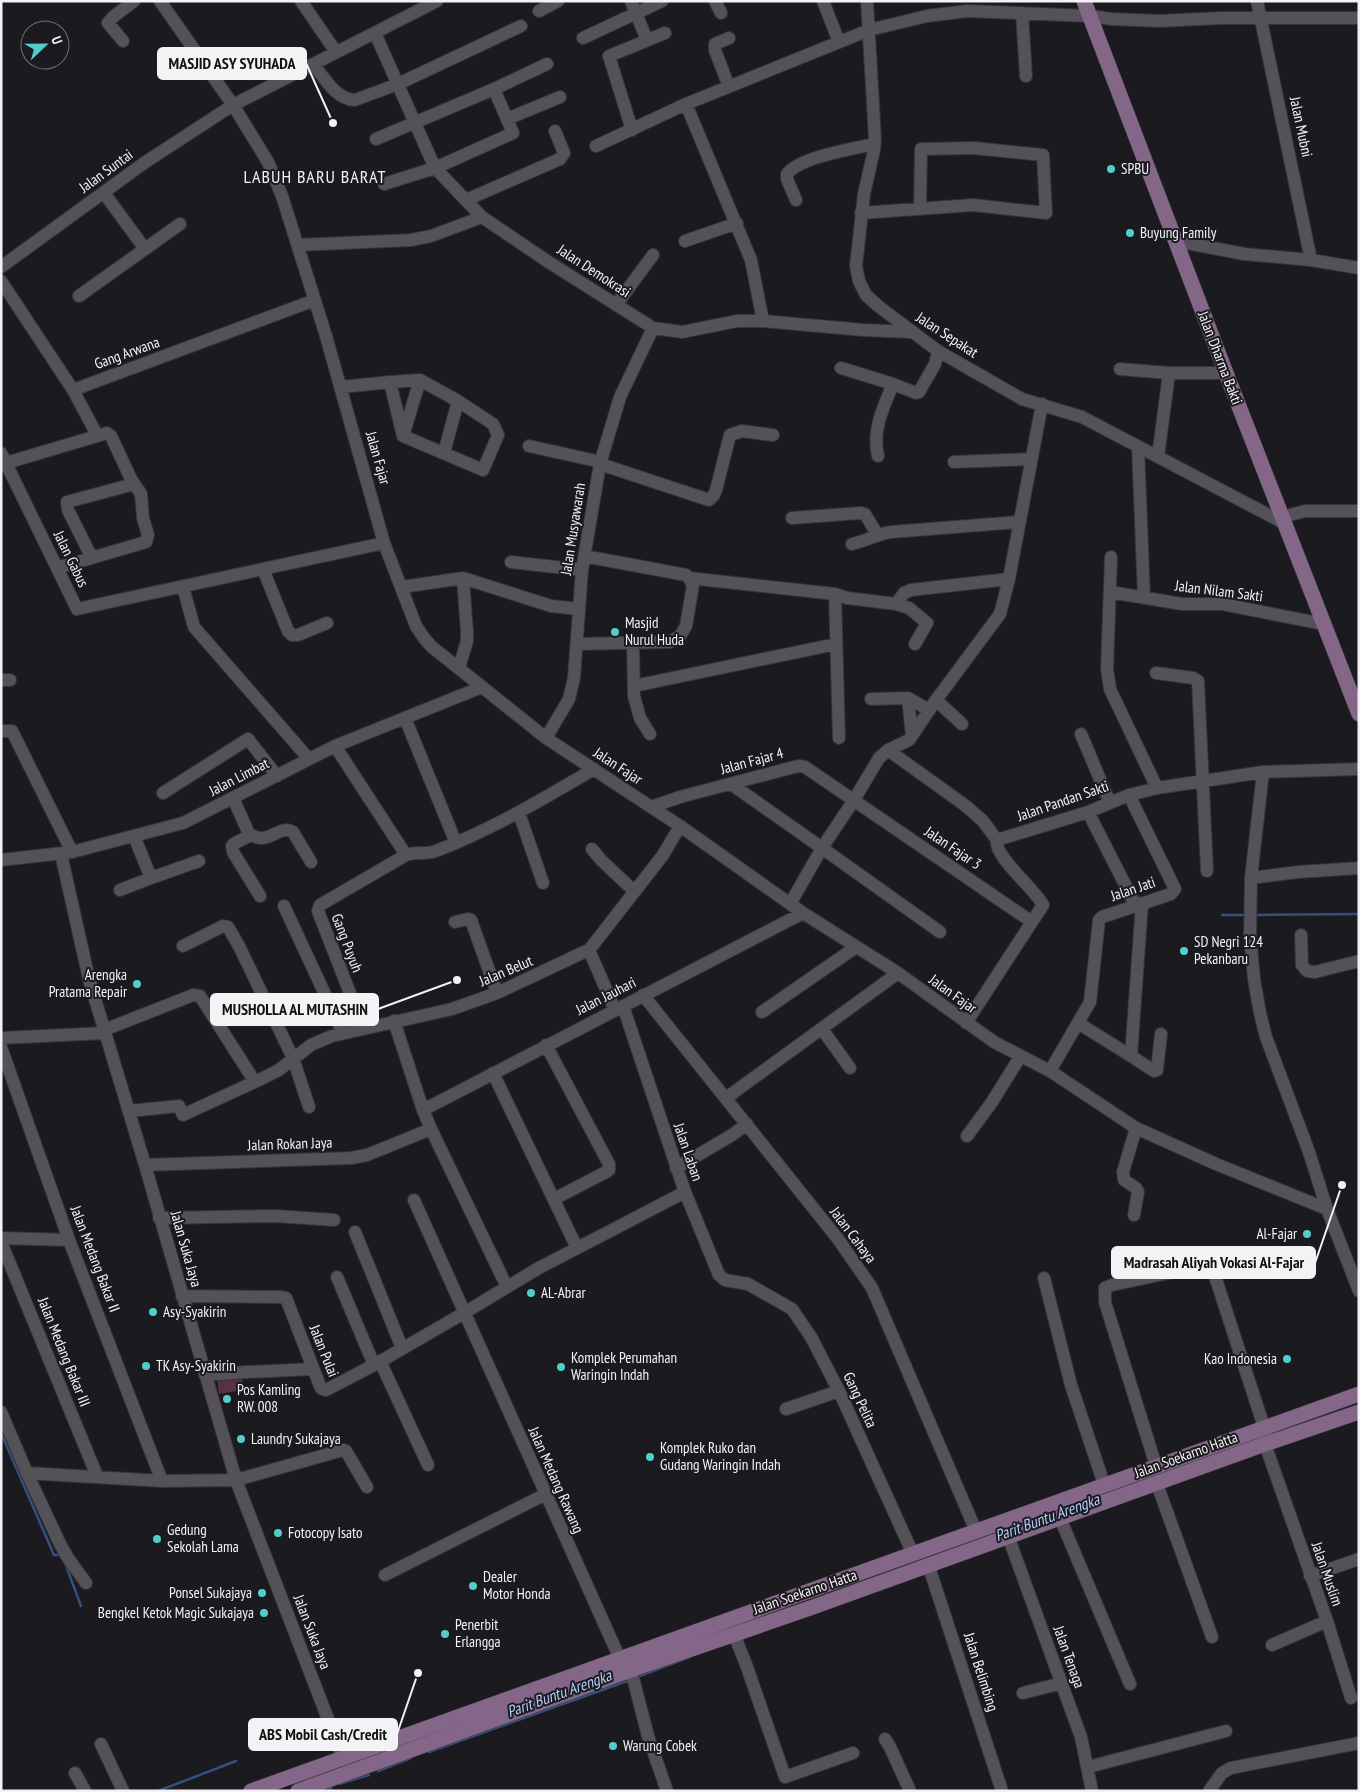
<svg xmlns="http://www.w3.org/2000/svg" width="1360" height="1792" font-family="'PT Sans Narrow',sans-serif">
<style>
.green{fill:#563147}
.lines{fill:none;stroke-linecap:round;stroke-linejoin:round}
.stream{stroke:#335180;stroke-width:2.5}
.minor-casing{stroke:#353437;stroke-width:14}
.major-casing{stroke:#353437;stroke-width:16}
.minor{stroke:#545258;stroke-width:12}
.major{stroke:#846689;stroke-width:15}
.poi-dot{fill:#52cdcc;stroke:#1b1a1e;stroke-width:2}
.labels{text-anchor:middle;stroke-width:4;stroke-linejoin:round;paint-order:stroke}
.street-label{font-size:15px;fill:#f3f2f5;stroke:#1b1a1e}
.poi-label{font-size:15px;fill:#f3f2f5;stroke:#1b1a1e;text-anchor:start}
.water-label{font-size:16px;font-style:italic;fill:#b2cffb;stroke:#1b1a1e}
.quarter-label{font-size:18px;letter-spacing:1px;fill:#f3f2f5;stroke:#1b1a1e}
.leader{fill:none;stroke:#f3f2f5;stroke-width:2}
.callout-dot{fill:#f3f2f5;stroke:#1b1a1e;stroke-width:2}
.callout{fill:#f3f2f5;stroke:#f3f2f5;stroke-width:2}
.callout-label{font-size:16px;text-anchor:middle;font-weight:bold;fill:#111}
</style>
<rect width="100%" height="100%" fill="#1b1a1e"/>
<path class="green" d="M 241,1374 L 244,1390 L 219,1394 L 217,1378 Z"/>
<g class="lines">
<path class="stream" d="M 1222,915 L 1246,915
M 1254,915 L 1359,914
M 1,1433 L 54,1555 L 62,1555
M 65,1563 L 81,1606
M 637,1677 L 690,1657
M 429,1752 L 630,1680
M 378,1771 L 411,1758
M 339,1784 L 369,1775
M 158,1791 L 236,1761
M 323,1791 L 331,1788"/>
<g class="minor-casing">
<path id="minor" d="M 160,1 L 233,105 L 268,162 L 282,196 L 326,336 L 384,543 L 416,626 L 424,638 L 432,647 L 546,738 L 680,826 L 803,913 L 898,973 L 994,1042 L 1050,1071 L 1136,1128 L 1216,1164 L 1327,1209 L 1359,1291
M 301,1 L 336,52
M 631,1 L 647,40
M 715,1 L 721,13
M 823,1 L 839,42
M 867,1 L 875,139 L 874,150 L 864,194 L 856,266 L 859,281 L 866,295 L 878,306 L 938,351 L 1022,399 L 1082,417 L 1284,523
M 1257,1 L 1311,260
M 539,11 L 558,1
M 1022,13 L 1026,76
M 375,33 L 435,168 L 482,217 L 547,261 L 653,328 L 682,332 L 737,321 L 763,321 L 863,330 L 911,332
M 583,38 L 662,1
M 123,41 L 108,23 L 113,17 L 134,1
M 313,64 C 324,77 336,100 355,100 L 398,84 L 521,26
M 729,87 L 715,50 L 715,44 L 729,38
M 686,104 L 751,260 L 763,321
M 507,119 L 560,97
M 632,130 L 609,56 L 665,33
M 376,139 L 494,89 L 547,64
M 596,146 L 686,104 L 869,30 L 927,16 L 967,11 L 1090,16 L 1112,19 L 1158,21 L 1222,18 L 1359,18
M 384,184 L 435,168 L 513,133 L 494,89
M 466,200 L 560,159 L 564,153 L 555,131
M 796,200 L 787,179 L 787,174 C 800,157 852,149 874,144
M 861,213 L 973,205 L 1046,213 L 1043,155 L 974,148 L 921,149 L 920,209
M 685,241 L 737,223
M 1176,241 L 1244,254 L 1311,260 L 1359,268
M 298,245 L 411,240 L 431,236 L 482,217
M 145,249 L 180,224
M 1,267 L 144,163 L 233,105 L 437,1
M 1,281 L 73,390 L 315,300
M 79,296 L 145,249 L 104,193
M 616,305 L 653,255
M 841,368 L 893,384 L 916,393 L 919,392 L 935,364 L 938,351
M 1120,369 L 1169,373 L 1226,373
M 341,387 L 390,382 L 403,436 L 483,470 L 498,435 L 493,424 L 458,401 L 420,380 L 390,382
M 73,390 L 97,435
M 403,436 L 420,380
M 529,446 L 601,462
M 1138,447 L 1144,597
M 1,453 L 77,609 L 384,543
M 444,453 L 458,401
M 878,456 C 872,430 883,408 893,384
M 1158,457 L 1169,373
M 954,462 L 1031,459
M 6,463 L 107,433 L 111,436 L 131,479 L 141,494 L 143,518 L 148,535 L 146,542 L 57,568
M 600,464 L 709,500 L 714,495 L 716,490 L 730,435 L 742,431 L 773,435
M 1282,517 L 1305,511 L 1359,511
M 792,518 L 860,513 L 865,514 L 877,534
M 852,544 C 866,541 877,534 891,532 L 1019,522
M 1111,557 L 1107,669 L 1110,689 L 1157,788
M 92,558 L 68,510 L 67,502 L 134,484
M 511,562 L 582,570
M 263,569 L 288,631 L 292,635 L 298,635 L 327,623
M 689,578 L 835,594 L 847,598 L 896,604
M 183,587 L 194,627 L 309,759
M 402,587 L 463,578 L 551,606 L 579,609
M 1110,592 L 1182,604 L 1222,604 L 1323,624
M 835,594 L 839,738
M 577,644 L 670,642 L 680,636 L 686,626 L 693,585 L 689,578 L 686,575 L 584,556
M 633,644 L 634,696 L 640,718 L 650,734
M 915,644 L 927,623 L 909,608 L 896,604 L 904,593 L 911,590 L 1009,579
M 459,668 L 467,641 L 467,632 L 463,578
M 1156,673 L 1193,678 L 1198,681 L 1207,871
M 1,680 L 10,680
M 634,686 L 836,644
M 908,698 L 912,736
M 871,699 L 908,698 L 929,710
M 936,700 L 962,724
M 405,718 L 456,843
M 1,731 L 12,731 L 14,735 L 72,852
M 1081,734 L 1110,803
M 546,738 L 569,699 L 574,678 L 582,570 L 600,464 L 620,397 L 653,328
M 335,746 L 406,855
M 888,750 L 966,806 L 983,821 L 997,840
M 1263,772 L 1251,878 L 1250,936 L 1254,979 L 1260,1013 L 1266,1037 L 1309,1152 L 1327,1209
M 731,784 L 822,848 L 940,932
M 163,793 L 248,739 L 277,776
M 233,798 L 249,834 C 245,841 236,840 232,846 L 233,852 L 260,896
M 651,807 L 680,797 L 794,767 L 800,766 L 805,767 L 1032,922
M 1088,812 L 1136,906
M 519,813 L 543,883
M 249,834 C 253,836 257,838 261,838 C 273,839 281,825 293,832 L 311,862
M 134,836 L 151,878 L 199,861
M 592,849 L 601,860 L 634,891
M 61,854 L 89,979 L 145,1165 L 236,1480 L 343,1758
M 1,860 L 72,852 L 183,823 L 335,746 L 482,687
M 1251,878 L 1298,872 L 1359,868
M 120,890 L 151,878
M 790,904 L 822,848 L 854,800 L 879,758 L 888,750 L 909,740 L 936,700 L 1000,614 L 1009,579 L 1042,404
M 284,906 L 343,1033
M 455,922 L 468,919 L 471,920 L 497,993
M 1301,935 L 1302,965 L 1307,971 L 1315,972 L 1359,961
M 183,946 L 223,926 L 228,927 L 239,946 L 293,1058 L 309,1107
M 589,950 L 615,1010
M 643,995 L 838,1239 L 872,1288 L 976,1531
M 623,1006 L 685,1192 L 719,1275 L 725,1280 L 748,1284 L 792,1309 L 811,1337 L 839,1391 L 913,1554
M 762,1012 L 856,947
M 394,1021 L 423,1110 L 431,1129 L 507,1287
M 966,1023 L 1043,905 C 1035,889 993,856 997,840 L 1088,812 L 1129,795 L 1157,788 L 1263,772 L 1359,769
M 1078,1023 L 1131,1056 L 1154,1071 L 1157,1070 L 1161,1034
M 364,1029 L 318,911 L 320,905 L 406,855 C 416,851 426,855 436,851 C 491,830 543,799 594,769
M 822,1029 L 850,1068
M 104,1030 L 193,995 L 200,996 L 255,1082
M 1,1038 L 105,1033
M 546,1045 L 609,1164 L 609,1170 L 606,1172 L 554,1199
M 1,1047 L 69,1240 L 162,1481
M 1131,1056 L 1142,903
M 1050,1071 L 1090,1002 L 1099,920 L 1102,917 L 1171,894 L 1175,889 L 1129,795
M 493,1073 L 577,1248
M 726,1098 L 898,973
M 423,1110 L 803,913
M 129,1111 L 179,1106 L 183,1115 L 261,1079 L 279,1070 L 311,1045 L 332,1036 L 452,1009 L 497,993 L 582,953 L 589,950 L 593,945 L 663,855 L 680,826
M 967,1136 L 992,1102 L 1020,1057
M 145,1165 L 351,1158 L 367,1155 L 431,1129
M 676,1168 L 732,1135 L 747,1124
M 414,1200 L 620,1659
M 1134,1215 L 1138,1192 L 1136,1188 L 1124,1180 L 1123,1172 L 1136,1128
M 159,1218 L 275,1216 L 334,1220
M 355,1232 L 402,1348
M 1,1238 L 69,1240
M 1,1242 L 97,1476
M 1213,1270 L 1264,1427
M 337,1277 L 374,1365
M 1044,1278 L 1071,1385 L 1104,1484
M 182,1296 L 281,1297 L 286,1298 L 320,1386 L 322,1389 L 326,1390 L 374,1365 L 464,1313 L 537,1269 L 685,1192
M 380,1361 L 428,1465
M 205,1375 L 247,1372 L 313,1369
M 786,1409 L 839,1391
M 1,1412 L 27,1473 L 60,1544 L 68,1558 L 86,1583
M 1265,1444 L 1327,1621 L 1351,1698
M 1156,1466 L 1105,1302 L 1105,1288 L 1112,1285 L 1173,1272 L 1296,1269
M 27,1473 L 162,1481 L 236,1480 L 343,1450 L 346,1451 L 367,1487
M 1157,1484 L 1212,1637
M 1060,1518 L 1130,1684
M 1008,1536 L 1081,1737 L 1092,1791
M 928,1564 L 1002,1791
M 385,1575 L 546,1494
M 1310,1576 L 1359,1559
M 734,1634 L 747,1667 L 785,1777 L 853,1753
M 1272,1645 L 1327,1621
M 631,1670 L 648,1736 L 667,1791
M 1023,1693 L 1062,1683
M 885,1739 L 890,1747 L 910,1791
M 101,1744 L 123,1791
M 1088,1767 L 1226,1731
M 75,1773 L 85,1791
M 1209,1791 L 1222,1773 L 1231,1768 L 1359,1743"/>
</g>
<g class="major-casing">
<path id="major" d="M 1084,1 L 1226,373 L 1359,714
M 251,1791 L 1359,1394
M 298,1791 L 631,1670 L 813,1607 L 1265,1444 L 1359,1412"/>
</g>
<use href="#minor" class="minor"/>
<use href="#major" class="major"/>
</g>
<g class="poi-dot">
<circle cx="1111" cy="169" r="5"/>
<circle cx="1130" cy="233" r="5"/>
<circle cx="615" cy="632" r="5"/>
<circle cx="1184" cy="951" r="5"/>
<circle cx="137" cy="984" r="5"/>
<circle cx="1307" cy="1234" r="5"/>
<circle cx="531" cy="1293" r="5"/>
<circle cx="153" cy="1312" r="5"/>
<circle cx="1287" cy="1359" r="5"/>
<circle cx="146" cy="1366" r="5"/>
<circle cx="561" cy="1367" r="5"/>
<circle cx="227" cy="1399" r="5"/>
<circle cx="241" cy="1439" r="5"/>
<circle cx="650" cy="1457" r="5"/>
<circle cx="278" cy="1533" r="5"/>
<circle cx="157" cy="1539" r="5"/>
<circle cx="473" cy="1586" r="5"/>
<circle cx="262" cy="1593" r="5"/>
<circle cx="264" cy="1613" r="5"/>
<circle cx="445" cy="1634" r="5"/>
<circle cx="613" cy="1746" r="5"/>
</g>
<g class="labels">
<g class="street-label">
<text transform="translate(1301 127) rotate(78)" y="5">Jalan Mubni</text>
<text transform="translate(106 171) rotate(-36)" y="5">Jalan Suntai</text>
<text transform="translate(594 271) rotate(33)" y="5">Jalan Demokrasi</text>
<text transform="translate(947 335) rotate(33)" y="5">Jalan Sepakat</text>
<text transform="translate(127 353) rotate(-20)" y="5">Gang Arwana</text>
<text transform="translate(1220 358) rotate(69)" y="5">Jalan Dharma Bakti</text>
<text transform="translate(378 458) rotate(74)" y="5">Jalan Fajar</text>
<text transform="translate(573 529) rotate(-81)" y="5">Jalan Musyawarah</text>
<text transform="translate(71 559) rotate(64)" y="5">Jalan Gabus</text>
<text transform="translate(1219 591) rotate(7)" y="5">Jalan Nilam Sakti</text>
<text transform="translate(752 761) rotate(-15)" y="5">Jalan Fajar 4</text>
<text transform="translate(618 766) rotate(33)" y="5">Jalan Fajar</text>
<text transform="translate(239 777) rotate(-27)" y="5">Jalan Limbat</text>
<text transform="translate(1063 801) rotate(-19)" y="5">Jalan Pandan Sakti</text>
<text transform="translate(953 848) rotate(34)" y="5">Jalan Fajar 3</text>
<text transform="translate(1133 889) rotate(-19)" y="5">Jalan Jati</text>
<text transform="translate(347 943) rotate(69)" y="5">Gang Puyuh</text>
<text transform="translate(506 971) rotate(-23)" y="5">Jalan Belut</text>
<text transform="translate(953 994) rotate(36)" y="5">Jalan Fajar</text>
<text transform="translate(606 996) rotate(-27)" y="5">Jalan Jauhari</text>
<text transform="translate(290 1144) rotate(-2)" y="5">Jalan Rokan Jaya</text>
<text transform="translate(688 1152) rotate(71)" y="5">Jalan Laban</text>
<text transform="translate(853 1235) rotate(53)" y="5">Jalan Cahaya</text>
<text transform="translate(186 1249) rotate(74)" y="5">Jalan Suka Jaya</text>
<text transform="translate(95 1259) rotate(69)" y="5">Jalan Medang Bakar II</text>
<text transform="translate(324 1351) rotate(68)" y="5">Jalan Pulai</text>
<text transform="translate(64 1352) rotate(68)" y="5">Jalan Medang Bakar III</text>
<text transform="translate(860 1400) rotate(65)" y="5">Gang Pelita</text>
<text transform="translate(1186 1455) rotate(-20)" y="5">Jalan Soekarno Hatta</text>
<text transform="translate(556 1480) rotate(66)" y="5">Jalan Medang Rawang</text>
<text transform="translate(1327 1574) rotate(71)" y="5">Jalan Muslim</text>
<text transform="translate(805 1592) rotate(-19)" y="5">Jalan Soekarno Hatta</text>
<text transform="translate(312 1632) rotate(69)" y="5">Jalan Suka Jaya</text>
<text transform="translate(1069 1657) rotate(70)" y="5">Jalan Tenaga</text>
<text transform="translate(981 1672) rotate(72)" y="5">Jalan Belimbing</text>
</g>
<g class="poi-label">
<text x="1121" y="174">SPBU</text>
<text x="1140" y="238">Buyung Family</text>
<text x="625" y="628">Masjid<tspan x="625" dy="17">Nurul Huda</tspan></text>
<text x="1194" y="947">SD Negri 124<tspan x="1194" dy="17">Pekanbaru</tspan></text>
<text x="127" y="980" text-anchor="end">Arengka<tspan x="127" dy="17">Pratama Repair</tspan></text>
<text x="1297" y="1239" text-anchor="end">Al-Fajar</text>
<text x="541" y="1298">AL-Abrar</text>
<text x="163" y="1317">Asy-Syakirin</text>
<text x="571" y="1363">Komplek Perumahan<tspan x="571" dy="17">Waringin Indah</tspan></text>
<text x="1277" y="1364" text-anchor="end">Kao Indonesia</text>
<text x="156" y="1371">TK Asy-Syakirin</text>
<text x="237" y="1395">Pos Kamling<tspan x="237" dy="17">RW. 008</tspan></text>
<text x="251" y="1444">Laundry Sukajaya</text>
<text x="660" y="1453">Komplek Ruko dan<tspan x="660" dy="17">Gudang Waringin Indah</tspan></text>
<text x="167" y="1535">Gedung<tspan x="167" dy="17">Sekolah Lama</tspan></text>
<text x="288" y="1538">Fotocopy Isato</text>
<text x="483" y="1582">Dealer<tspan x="483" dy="17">Motor Honda</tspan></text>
<text x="252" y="1598" text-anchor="end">Ponsel Sukajaya</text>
<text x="254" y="1618" text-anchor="end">Bengkel Ketok Magic Sukajaya</text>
<text x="455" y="1630">Penerbit<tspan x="455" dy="17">Erlangga</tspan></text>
<text x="623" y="1751">Warung Cobek</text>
</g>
<g class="water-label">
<text transform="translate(1047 1517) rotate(-20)" y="6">Parit Buntu Arengka</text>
<text transform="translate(559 1693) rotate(-20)" y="6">Parit Buntu Arengka</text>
</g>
<g class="quarter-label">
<text x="315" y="183">LABUH BARU BARAT</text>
</g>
</g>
<path class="leader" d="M333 123L306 63M457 980L378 1009M1342 1185L1315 1263M418 1673L397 1734"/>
<g class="callout-dot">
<circle cx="333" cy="123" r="5"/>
<circle cx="457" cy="980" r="5"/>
<circle cx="1342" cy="1185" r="5"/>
<circle cx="418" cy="1673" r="5"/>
</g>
<g class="callout">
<rect x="158" y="48" width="148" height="31" rx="5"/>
<rect x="211" y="994" width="167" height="31" rx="5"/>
<rect x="1112" y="1247" width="203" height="31" rx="5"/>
<rect x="249" y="1719" width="148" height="31" rx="5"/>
</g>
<g class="callout-label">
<text x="232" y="69">MASJID ASY SYUHADA</text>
<text x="295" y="1015">MUSHOLLA AL MUTASHIN</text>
<text x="1214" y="1268">Madrasah Aliyah Vokasi Al-Fajar</text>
<text x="323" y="1740">ABS Mobil Cash/Credit</text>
</g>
<rect width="1360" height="1792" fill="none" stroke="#f3f2f5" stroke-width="5"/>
<g transform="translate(45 45) rotate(68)"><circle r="24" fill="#1b1a1e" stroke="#717074"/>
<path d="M0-4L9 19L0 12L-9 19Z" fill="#52cdcc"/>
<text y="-8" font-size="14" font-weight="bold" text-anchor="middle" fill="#f3f2f5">U</text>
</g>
</svg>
